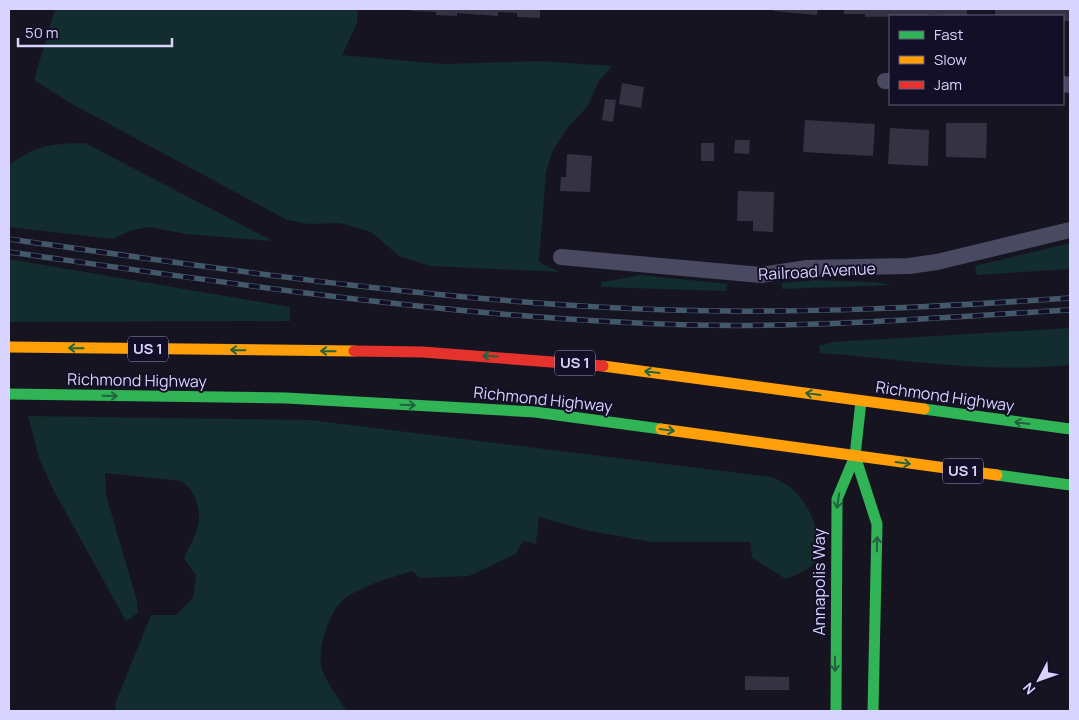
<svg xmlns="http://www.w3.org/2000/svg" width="1079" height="720" font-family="Manrope,sans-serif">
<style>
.green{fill:#132c2d}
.building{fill:#343243}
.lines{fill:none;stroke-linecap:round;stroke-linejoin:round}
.street{stroke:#4a4962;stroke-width:16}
.fast{stroke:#30b455;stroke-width:11}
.slow{stroke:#ff9f0a;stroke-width:11}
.jam{stroke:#e5322d;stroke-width:11}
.rail-casing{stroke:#43596b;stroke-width:5.5}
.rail{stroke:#130f26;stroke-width:4;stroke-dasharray:11;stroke-linecap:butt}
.oneway{stroke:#22623e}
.labels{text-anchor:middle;stroke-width:4;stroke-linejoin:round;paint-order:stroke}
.shield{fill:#130f26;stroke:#9e99be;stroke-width:1}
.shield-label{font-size:15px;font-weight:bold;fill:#d9d4ff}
.street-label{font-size:16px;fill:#d9d4ff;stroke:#130f26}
</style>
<rect width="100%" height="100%" fill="#161421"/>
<path class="green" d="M 55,9 L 358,9 L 357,23 L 342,55 L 442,64 L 541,61 L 612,66 L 599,81 L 587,107 L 568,127 L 553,150 L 546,172 L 539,262 L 560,272 L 430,266 L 399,256 L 371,232 L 340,223 L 309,224 L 287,220 L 70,103 L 34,80 Z
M 85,143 L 273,241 L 186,234 L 149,227 L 130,231 L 112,239 L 9,227 L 9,167 L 11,163 C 41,144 51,144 85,143 Z
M 1070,243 L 1070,269 L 977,275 L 975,266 Z
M 9,259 L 290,307 L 290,321 L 9,322 Z
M 641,275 L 728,284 L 726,291 L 600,287 L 602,282 Z
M 816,280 L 874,282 L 892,285 L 782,289 L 782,283 Z
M 1070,328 L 1070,365 C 986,374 904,359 820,353 L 819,346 L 832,342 Z
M 28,416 L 310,420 L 772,477 C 783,482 793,488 800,497 C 812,512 826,543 815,562 C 810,570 795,575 786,579 L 752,558 L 750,542 L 652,542 L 590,531 L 539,517 L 536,544 L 523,541 L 516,554 L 469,576 L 420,578 L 412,571 C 391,578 359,586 342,601 C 329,613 318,648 321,665 C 325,682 338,697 347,711 L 116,711 L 115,704 L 151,615 L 176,615 L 193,598 L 196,576 L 184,558 C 188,549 194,539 197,529 C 203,512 195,489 181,481 L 105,473 L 106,495 L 137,601 L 138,613 L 126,621 L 54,491 L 39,458 Z"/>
<path class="building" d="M 411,9 L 540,9 L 540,18 L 517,17 L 517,13 L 498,12 L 498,16 L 457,13 L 457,16 L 436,15 L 436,12 L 411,11 Z
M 773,9 L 818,9 L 817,15 L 773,11 Z
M 844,9 L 967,9 L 967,16 L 928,14 L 928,16 L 865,17 L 865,14 L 844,14 Z
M 995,9 L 1070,9 L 1070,21 L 1063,21 L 1063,16 L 995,16 Z
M 622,83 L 644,87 L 641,108 L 619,104 Z
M 605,99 L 616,100 L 613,122 L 602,120 Z
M 805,120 L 875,124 L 873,156 L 803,152 Z
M 946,123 L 987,123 L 986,158 L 946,157 Z
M 890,128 L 929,130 L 928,166 L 888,164 Z
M 735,140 L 750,140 L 749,154 L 734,153 Z
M 701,143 L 714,143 L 714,161 L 701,161 Z
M 567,154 L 592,156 L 590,192 L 560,191 L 561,177 L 566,177 Z
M 738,191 L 774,192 L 773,232 L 753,231 L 753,221 L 737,221 Z
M 745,676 L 789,677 L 789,690 L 745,690 Z"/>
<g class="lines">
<path class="street" d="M 885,81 L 890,81
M 1063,84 L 1070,85
M 561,257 L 761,275 L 807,268 L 909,266 L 937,262 L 1070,230"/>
<path class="fast" d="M 9,394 L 286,398 L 535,412 L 661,429
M 924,409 L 1070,429
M 855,456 L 877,524 L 873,711
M 997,475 L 1070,485
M 836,711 L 837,499 L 855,456 L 861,401"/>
<path class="slow" d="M 9,347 L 354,351
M 603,366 L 924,409
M 661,429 L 997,475"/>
<path class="jam" d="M 354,351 L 423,352 L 603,366"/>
<g class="rail-casing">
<path id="rail" d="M 9,239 C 227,270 448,303 669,310 C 803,314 937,307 1070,298
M 9,252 C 235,284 462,319 690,325 C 817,328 944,317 1070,310"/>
</g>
<use href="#rail" class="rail"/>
</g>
<defs><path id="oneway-shaft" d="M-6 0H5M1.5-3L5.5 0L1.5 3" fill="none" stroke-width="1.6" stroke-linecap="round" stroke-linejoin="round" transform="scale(1.25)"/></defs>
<g class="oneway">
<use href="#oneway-shaft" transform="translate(76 348) rotate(-179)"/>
<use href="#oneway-shaft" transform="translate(238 350) rotate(-179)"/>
<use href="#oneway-shaft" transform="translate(328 351) rotate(-179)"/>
<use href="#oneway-shaft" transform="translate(490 356) rotate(-177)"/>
<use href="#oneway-shaft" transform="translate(652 372) rotate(-173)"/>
<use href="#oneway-shaft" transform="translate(813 394) rotate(-172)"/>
<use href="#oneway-shaft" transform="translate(110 396) rotate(1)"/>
<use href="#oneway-shaft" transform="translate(408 405) rotate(2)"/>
<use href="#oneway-shaft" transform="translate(1022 423) rotate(-172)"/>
<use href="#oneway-shaft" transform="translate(667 430) rotate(8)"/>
<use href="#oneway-shaft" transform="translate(903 463) rotate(8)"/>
<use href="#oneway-shaft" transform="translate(838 501) rotate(99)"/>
<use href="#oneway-shaft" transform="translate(877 544) rotate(-89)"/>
<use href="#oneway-shaft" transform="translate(835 664) rotate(89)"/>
</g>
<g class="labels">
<g class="shield">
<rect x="128" y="336.5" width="40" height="25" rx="4"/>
<rect x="555" y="350.5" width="40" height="25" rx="4"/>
<rect x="943" y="458.5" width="40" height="25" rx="4"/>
</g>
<g class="shield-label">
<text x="148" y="354">US 1</text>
<text x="575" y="368">US 1</text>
<text x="963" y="476">US 1</text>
</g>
<g class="street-label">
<text transform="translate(817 271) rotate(-3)" y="6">Railroad Avenue</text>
<text transform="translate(137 380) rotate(1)" y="6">Richmond Highway</text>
<text transform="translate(945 396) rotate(8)" y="6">Richmond Highway</text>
<text transform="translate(543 399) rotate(6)" y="6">Richmond Highway</text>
<text transform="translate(819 582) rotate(-90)" y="6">Annapolis Way</text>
</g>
</g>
<rect width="1079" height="720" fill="none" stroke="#d9d4ff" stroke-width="20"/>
<rect x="889" y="15" width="175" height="90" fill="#130f26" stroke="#625e7d"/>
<rect x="899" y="31" width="25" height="8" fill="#30b455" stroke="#625e7d"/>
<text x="934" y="40" font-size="15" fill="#d9d4ff">Fast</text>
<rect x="899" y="56" width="25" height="8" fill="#ff9f0a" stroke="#625e7d"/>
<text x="934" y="65" font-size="15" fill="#d9d4ff">Slow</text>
<rect x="899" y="81" width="25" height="8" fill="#e5322d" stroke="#625e7d"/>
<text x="934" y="90" font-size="15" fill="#d9d4ff">Jam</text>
<g transform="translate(1039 680) rotate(229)" stroke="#130f26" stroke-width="4" paint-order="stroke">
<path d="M0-4L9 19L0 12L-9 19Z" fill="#d9d4ff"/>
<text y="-8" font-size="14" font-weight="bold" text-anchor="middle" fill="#d9d4ff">N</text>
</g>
<path d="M18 38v8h154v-8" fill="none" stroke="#d9d4ff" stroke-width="2.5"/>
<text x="25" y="38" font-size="15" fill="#d9d4ff" stroke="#130f26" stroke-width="4" paint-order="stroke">50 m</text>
</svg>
